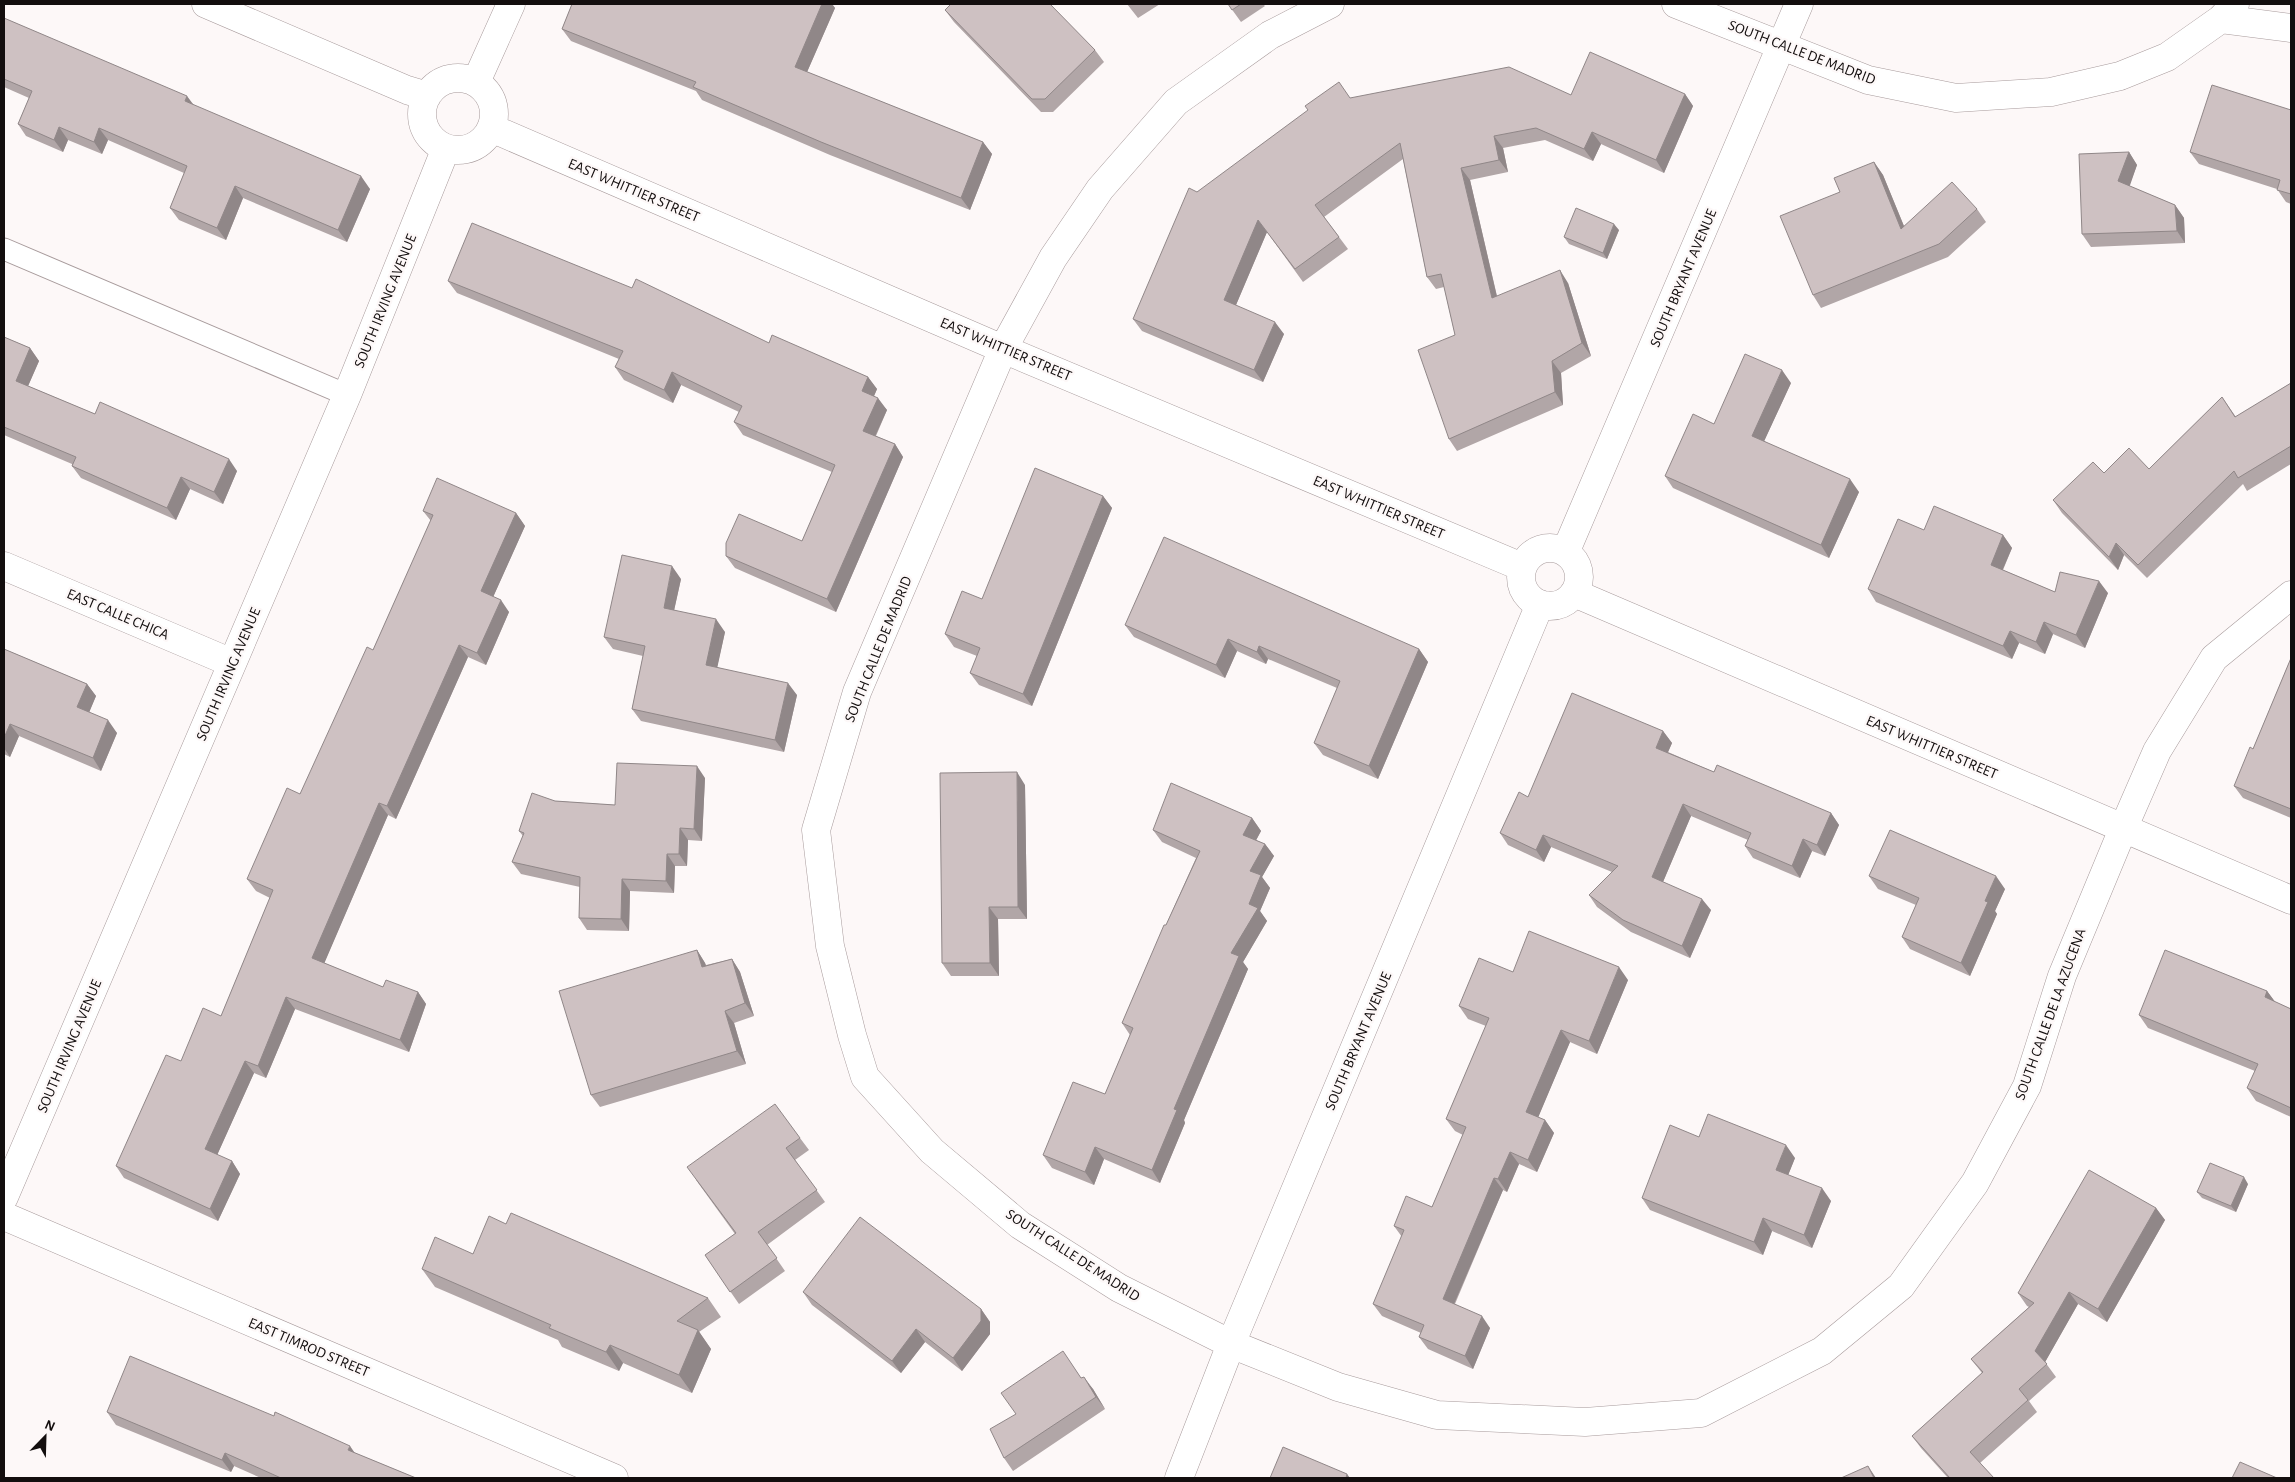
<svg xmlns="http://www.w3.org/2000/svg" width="2295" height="1482" font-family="'Alegreya Sans',sans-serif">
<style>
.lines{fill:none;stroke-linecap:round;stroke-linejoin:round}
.service-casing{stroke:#a89b9c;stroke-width:23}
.minor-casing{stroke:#a89b9c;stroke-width:29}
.service{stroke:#fff;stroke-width:21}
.minor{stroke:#fff;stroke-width:28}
.wall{fill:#b1a6a7}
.shaded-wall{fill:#908788}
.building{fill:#cec1c2;stroke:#908788}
.labels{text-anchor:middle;stroke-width:4.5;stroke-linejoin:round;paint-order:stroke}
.street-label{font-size:15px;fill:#130e0e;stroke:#fdf8f8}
</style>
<rect width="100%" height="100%" fill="#fdf8f8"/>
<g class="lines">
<g class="service-casing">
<path id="service" d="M 4,249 L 347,395"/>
</g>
<g class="minor-casing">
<path id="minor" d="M 206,4 L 407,90 L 427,96
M 1330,4 L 1270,35 L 1176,102 L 1100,189 L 1053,258 L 1003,349 L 857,692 L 816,830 L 830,946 L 852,1035 L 865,1077 L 932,1151 L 1020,1225 L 1119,1288 L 1231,1344 L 1338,1387 L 1437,1415 L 1585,1422 L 1701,1413 L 1822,1351 L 1901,1286 L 1975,1183 L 2027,1086 L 2062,976 L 2123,829 L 2157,751 L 2214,658 L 2291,595
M 1676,4 L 1868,80 L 1956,98 L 2051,92 L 2120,76 L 2167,57 L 2221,19 L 2235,4
M 2221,19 L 2291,28
M422 114a36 36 0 1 1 72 0a36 36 0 1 1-72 0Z
M 476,82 L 511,4
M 491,128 L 1003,349 L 1522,567
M1521 577a29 29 0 1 1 58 0a29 29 0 1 1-58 0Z
M 1567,553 L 1568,546 L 1799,4
M 4,566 L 232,663
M 1574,593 L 2291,900
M 4,1197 L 347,395 L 446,148
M 4,1216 L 614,1478
M 1179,1478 L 1231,1344 L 1540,604"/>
</g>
<use href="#service" class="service"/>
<use href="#minor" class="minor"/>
</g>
<path class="wall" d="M 572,4 L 832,4 L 835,8 L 807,72 L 983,142 L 992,154 L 970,210 L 830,155 L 702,100 L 696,91 L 571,41 L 562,29 Z
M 1127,4 L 1160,4 L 1138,18 Z
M 1228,4 L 1263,4 L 1265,6 L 1241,22 Z
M 945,10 L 1095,50 L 1104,62 L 1053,112 L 1041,112 L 954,22 Z
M 4,18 L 193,105 L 370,189 L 347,242 L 243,198 L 226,240 L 179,220 L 170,208 L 184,173 L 108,140 L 102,154 L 68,140 L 63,152 L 26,136 L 18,124 L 29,98 L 4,87 Z
M 1685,94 L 1693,106 L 1664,173 L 1601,144 L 1593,161 L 1545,140 L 1503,148 L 1508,172 L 1470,180 L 1497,296 L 1568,283 L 1591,356 L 1561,373 L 1563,405 L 1457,451 L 1449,439 L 1455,335 L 1444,287 L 1436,289 L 1427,277 L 1403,159 L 1324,217 L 1348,249 L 1303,282 L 1267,232 L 1236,305 L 1284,334 L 1263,382 L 1142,331 L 1133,319 L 1197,192 L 1350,98 L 1571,95 Z
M 2291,110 L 2291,204 L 2286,202 L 2277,189 L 2199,164 L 2190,152 Z
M 2129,152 L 2137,165 L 2129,186 L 2175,205 L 2184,218 L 2185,243 L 2091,247 L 2082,234 Z
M 1874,162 L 1883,175 L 1904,226 L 1977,209 L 1986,222 L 1948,257 L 1821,308 L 1813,295 L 1840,192 Z
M 1619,230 L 1607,259 L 1569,244 L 1564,237 Z
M 448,281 L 769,343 L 868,377 L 877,389 L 874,396 L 887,410 L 876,436 L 895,444 L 903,457 L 836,612 L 735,568 L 726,556 L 802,541 L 832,472 L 743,435 L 734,422 L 739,412 L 681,385 L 673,403 L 624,380 L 615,367 L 619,359 L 457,293 Z
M 4,337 L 30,348 L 39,361 L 28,386 L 95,414 L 237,471 L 223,504 L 190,489 L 176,520 L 81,478 L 72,466 L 72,464 L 4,435 Z
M 1791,383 L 1764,441 L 1859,492 L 1829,558 L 1673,488 L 1665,476 L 1714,424 Z
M 2291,383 L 2291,464 L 2247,491 L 2243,484 L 2147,578 L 2124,555 L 2118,570 L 2062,513 L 2053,500 L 2104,473 L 2149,469 L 2222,397 L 2236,417 Z
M 1103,496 L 1112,508 L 1032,706 L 979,685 L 970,673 L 977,656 L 954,647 L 945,634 L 982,599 Z
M 423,511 L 516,513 L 525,526 L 493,597 L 509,612 L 486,665 L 468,657 L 396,819 L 388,815 L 324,963 L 383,987 L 418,992 L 426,1004 L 409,1052 L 295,1009 L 266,1078 L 254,1073 L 217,1155 L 232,1161 L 240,1174 L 218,1221 L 124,1178 L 116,1166 L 181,1061 L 221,1016 L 270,898 L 256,891 L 247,879 L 300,794 L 373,650 L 431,521 Z
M 1924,530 L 2003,535 L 2012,548 L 2003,570 L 2055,592 L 2108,593 L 2085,648 L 2053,634 L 2045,654 L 2019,643 L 2012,659 L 1876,602 L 1868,589 Z
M 681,579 L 674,610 L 725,632 L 717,667 L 797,695 L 784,752 L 641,721 L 632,709 L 643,656 L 613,649 L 604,637 Z
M 1125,625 L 1419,649 L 1428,662 L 1378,779 L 1323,755 L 1314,743 L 1337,688 L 1268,659 L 1266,664 L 1237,651 L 1225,678 L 1134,637 Z
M 4,649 L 87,684 L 96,696 L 89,712 L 117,733 L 101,771 L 19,736 L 10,757 L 4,754 Z
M 2291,658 L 2291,818 L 2243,798 L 2234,786 L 2253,749 Z
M 1663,731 L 1672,743 L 1668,752 L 1714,772 L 1831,813 L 1839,825 L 1825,856 L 1812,851 L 1800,878 L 1753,858 L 1745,846 L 1748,840 L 1691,816 L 1663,882 L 1711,910 L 1690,958 L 1631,932 L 1597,907 L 1589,895 L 1612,872 L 1551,847 L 1544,862 L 1508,845 L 1500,833 L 1528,797 Z
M 705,778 L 702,841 L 688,840 L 687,866 L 675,866 L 674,893 L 630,891 L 629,931 L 587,930 L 579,918 L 580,887 L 521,874 L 512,862 L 523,836 L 519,831 L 555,801 L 615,805 Z
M 1025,785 L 1027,919 L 998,919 L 999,976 L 951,976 L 942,963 Z
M 1252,818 L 1261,831 L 1256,840 L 1265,844 L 1274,856 L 1262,877 L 1270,888 L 1260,911 L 1267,921 L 1243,962 L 1248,969 L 1184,1120 L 1185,1123 L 1160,1183 L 1104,1159 L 1094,1185 L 1052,1168 L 1043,1155 L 1105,1094 L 1130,1035 L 1122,1023 L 1196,858 L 1162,842 L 1153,830 Z
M 1869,876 L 2005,889 L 1995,911 L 1997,914 L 1970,976 L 1910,949 L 1902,937 L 1916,905 L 1878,889 Z
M 697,950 L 705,963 L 706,965 L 732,959 L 740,972 L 754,1016 L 734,1023 L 746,1064 L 600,1107 L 591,1095 Z
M 1513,972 L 1628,980 L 1597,1054 L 1570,1042 L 1538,1117 L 1545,1120 L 1554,1133 L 1537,1172 L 1519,1164 L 1507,1192 L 1503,1190 L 1455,1304 L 1490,1328 L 1473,1369 L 1428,1349 L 1419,1337 L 1421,1333 L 1382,1316 L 1373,1304 L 1402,1237 L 1394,1226 L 1432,1207 L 1463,1135 L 1455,1131 L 1446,1119 L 1486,1026 L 1468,1019 L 1459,1006 Z
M 2267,991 L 2275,1002 L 2291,1009 L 2291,1117 L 2256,1101 L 2247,1088 L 2255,1071 L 2148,1028 L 2139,1015 Z
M 1699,1137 L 1795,1158 L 1788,1175 L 1831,1201 L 1812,1248 L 1772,1231 L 1763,1255 L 1650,1210 L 1642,1198 Z
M 800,1138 L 809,1150 L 795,1160 L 825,1202 L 767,1245 L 785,1271 L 739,1304 L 705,1255 L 735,1234 L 696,1180 Z
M 2248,1184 L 2236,1212 L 2202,1198 L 2197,1192 Z
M 2156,1208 L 2165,1220 L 2107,1322 L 2078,1304 L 2045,1362 L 2056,1377 L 2029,1401 L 2037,1412 L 1980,1463 L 1994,1478 L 1948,1478 L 1921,1448 L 1912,1436 L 1982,1373 L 1971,1359 L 2029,1307 L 2027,1306 L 2018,1293 Z
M 506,1224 L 708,1298 L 721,1317 L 699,1332 L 711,1349 L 692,1393 L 623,1363 L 619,1371 L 562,1347 L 558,1340 L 435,1287 L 422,1269 L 473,1254 Z
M 803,1292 L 981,1309 L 990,1322 L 990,1334 L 962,1371 L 925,1342 L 901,1373 L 812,1305 Z
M 1081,1378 L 1093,1389 L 1105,1409 L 1013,1471 L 1004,1458 Z
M 107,1412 L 355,1453 L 416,1478 L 261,1478 L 234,1466 L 231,1472 L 116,1425 Z"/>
<path class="shaded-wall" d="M 822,4 L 832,4 L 835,8 L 804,79 L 795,67 Z
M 1685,94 L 1693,106 L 1664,173 L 1656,160 Z
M 187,96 L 196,108 L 185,101 Z
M 59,127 L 68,140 L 63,152 L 54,140 Z
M 99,128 L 108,140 L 102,154 L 94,142 Z
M 1592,132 L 1601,144 L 1593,161 L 1584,149 Z
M 1494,136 L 1503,148 L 1508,172 L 1499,160 Z
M 983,142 L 992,154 L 970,210 L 961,198 Z
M 2129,152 L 2137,165 L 2127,194 L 2118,181 Z
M 1874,162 L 1883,175 L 1910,241 L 1901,229 Z
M 1461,168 L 1470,180 L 1500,310 L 1492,298 Z
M 361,176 L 370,189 L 347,242 L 338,230 Z
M 235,186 L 243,198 L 226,240 L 217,228 Z
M 2175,205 L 2184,218 L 2185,243 L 2177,231 Z
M 1258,220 L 1267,232 L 1233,312 L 1224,300 Z
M 1614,224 L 1619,230 L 1607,259 L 1603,253 Z
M 1560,270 L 1568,283 L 1591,356 L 1582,343 Z
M 1275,322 L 1284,334 L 1263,382 L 1254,370 Z
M 30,348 L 39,361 L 25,393 L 16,381 Z
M 1552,361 L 1561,373 L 1563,405 L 1555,392 Z
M 1782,370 L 1791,383 L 1761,448 L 1752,436 Z
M 672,372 L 681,385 L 673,403 L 664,390 Z
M 868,377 L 877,389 L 871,403 L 862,391 Z
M 878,398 L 887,410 L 872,443 L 863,431 Z
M 895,444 L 903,457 L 836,612 L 827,599 Z
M 229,459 L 237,471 L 223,504 L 214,492 Z
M 181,477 L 190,489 L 176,520 L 167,508 Z
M 1850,479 L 1859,492 L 1829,558 L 1821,545 Z
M 1103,496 L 1112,508 L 1032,706 L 1023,694 Z
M 516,513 L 525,526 L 490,604 L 481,591 Z
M 2003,535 L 2012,548 L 1999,578 L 1991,565 Z
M 2116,543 L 2124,555 L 2118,570 L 2109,557 Z
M 672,566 L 681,579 L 672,620 L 664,608 Z
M 2099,581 L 2108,593 L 2085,648 L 2076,635 Z
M 501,600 L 509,612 L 486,665 L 477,653 Z
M 716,619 L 725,632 L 715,678 L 706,665 Z
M 2044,622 L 2053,634 L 2045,654 L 2036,642 Z
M 2010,631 L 2019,643 L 2012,659 L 2003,646 Z
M 1228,639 L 1237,651 L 1225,678 L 1216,665 Z
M 459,645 L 468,657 L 396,819 L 387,806 Z
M 1259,646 L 1268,659 L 1266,664 L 1257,652 Z
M 1419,649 L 1428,662 L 1378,779 L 1369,766 Z
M 788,683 L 797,695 L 784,752 L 775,740 Z
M 87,684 L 96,696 L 86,720 L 77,707 Z
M 108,720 L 117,733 L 101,771 L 93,758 Z
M 10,724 L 19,736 L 10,757 L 4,748 L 4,738 Z
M 1663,731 L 1672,743 L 1665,759 L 1656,748 Z
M 697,766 L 705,778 L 702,841 L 694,829 Z
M 1017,772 L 1025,785 L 1027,919 L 1018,907 Z
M 379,803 L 388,815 L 321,971 L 312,958 Z
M 1683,804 L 1691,816 L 1660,889 L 1652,877 Z
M 1831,813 L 1839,825 L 1825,856 L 1817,845 Z
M 1252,818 L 1261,831 L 1252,848 L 1243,835 Z
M 680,828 L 688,840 L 687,866 L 679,854 Z
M 1543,835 L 1551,847 L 1544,862 L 1536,850 Z
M 1803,839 L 1812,851 L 1800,878 L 1792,866 Z
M 1265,844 L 1274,856 L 1262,877 L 1270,888 L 1260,911 L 1267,921 L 1243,962 L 1248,969 L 1184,1120 L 1185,1123 L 1160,1183 L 1152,1170 L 1249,904 L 1250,871 Z
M 667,854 L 675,866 L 674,893 L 666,881 Z
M 1996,876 L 2005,889 L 1995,911 L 1997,914 L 1970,976 L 1961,963 L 1985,901 Z
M 622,879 L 630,891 L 629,931 L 621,919 Z
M 1702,899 L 1711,910 L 1690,958 L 1682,946 Z
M 989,907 L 998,919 L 999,976 L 990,963 Z
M 697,950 L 705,963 L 710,979 L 702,967 Z
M 732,959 L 740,972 L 754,1016 L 745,1003 Z
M 1619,967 L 1628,980 L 1597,1054 L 1589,1041 Z
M 2267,991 L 2276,1003 L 2265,997 Z
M 418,992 L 426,1004 L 409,1052 L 400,1040 Z
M 286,997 L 295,1009 L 266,1078 L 258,1066 Z
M 725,1011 L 734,1023 L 746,1064 L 737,1051 Z
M 1561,1030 L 1570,1042 L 1535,1125 L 1526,1112 Z
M 245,1061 L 254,1073 L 214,1162 L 205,1149 Z
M 1545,1120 L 1554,1133 L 1537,1172 L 1528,1160 Z
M 1786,1145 L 1795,1158 L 1785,1183 L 1776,1170 Z
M 1095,1147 L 1104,1159 L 1094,1185 L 1085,1172 Z
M 1510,1152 L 1519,1164 L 1507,1192 L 1498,1179 Z
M 232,1161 L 240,1174 L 218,1221 L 210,1209 Z
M 2244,1177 L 2248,1184 L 2236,1212 L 2231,1206 Z
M 1494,1178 L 1503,1190 L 1451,1311 L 1443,1299 Z
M 1822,1188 L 1831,1201 L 1812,1248 L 1804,1235 Z
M 2156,1208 L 2165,1220 L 2107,1322 L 2098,1309 Z
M 1763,1218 L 1772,1231 L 1763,1255 L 1754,1242 Z
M 2069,1292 L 2078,1304 L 2044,1364 L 2035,1351 Z
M 981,1309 L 990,1322 L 990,1334 L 962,1371 L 953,1358 Z
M 1482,1316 L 1490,1328 L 1473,1369 L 1465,1356 Z
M 916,1329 L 925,1342 L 901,1373 L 892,1361 Z
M 698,1330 L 711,1349 L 692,1393 L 679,1375 Z
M 610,1345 L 623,1363 L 619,1371 L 606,1352 Z
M 1084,1377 L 1093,1389 L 1105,1409 L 1096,1397 Z
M 350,1446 L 359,1459 L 348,1450 Z
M 225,1453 L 234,1466 L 231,1472 L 222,1460 Z
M 1868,1466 L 1876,1478 L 1874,1478 Z
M 1347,1474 L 1350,1478 L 1346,1478 Z"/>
<path class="building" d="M 572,4 L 822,4 L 795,67 L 983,142 L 961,198 L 821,142 L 693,87 L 696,82 L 562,29 Z
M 951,4 L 1050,4 L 1095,50 L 1045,99 L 1032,99 L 945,10 Z
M 1228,4 L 1241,4 L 1232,10 Z
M 4,18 L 187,96 L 185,101 L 361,176 L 338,230 L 235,186 L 217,228 L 170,208 L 187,166 L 99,128 L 94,142 L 59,127 L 54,140 L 18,124 L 32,91 L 4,79 Z
M 1590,52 L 1685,94 L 1656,160 L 1592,132 L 1584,149 L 1536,128 L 1494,136 L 1499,160 L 1461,168 L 1492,298 L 1560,270 L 1582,343 L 1552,361 L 1555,392 L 1449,439 L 1418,350 L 1455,335 L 1441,274 L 1427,277 L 1400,143 L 1315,205 L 1339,237 L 1295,269 L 1258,220 L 1224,300 L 1275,322 L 1254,370 L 1133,319 L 1189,188 L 1197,192 L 1308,110 L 1305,106 L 1339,82 L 1350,98 L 1509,67 L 1571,95 Z
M 2212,85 L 2291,110 L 2291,194 L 2277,190 L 2280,180 L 2190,152 Z
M 2129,152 L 2118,181 L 2175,205 L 2177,231 L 2082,234 L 2079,154 Z
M 1874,162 L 1901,229 L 1952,182 L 1977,209 L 1939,244 L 1813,295 L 1780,216 L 1840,192 L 1834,178 Z
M 1576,208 L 1614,224 L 1603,253 L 1564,237 Z
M 472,223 L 632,288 L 636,279 L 769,343 L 772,335 L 868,377 L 862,391 L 878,398 L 863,431 L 895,444 L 827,599 L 726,556 L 726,543 L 739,514 L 802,541 L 835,465 L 734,422 L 742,406 L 672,372 L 664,390 L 615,367 L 623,351 L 448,281 Z
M 4,337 L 30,348 L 16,381 L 95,414 L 100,402 L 229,459 L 214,492 L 181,477 L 167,508 L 72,466 L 76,457 L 4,427 Z
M 1745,354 L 1782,370 L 1752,436 L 1850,479 L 1821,545 L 1665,476 L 1693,414 L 1714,424 Z
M 2291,383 L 2291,446 L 2238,478 L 2234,471 L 2138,565 L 2116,543 L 2109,557 L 2053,500 L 2093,462 L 2104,473 L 2129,448 L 2149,469 L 2222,397 L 2235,417 Z
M 1035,468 L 1103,496 L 1023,694 L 970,673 L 980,648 L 945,634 L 962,591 L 982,599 Z
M 437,478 L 516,513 L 481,591 L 501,600 L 477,653 L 459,645 L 387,806 L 379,803 L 312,958 L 383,987 L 386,980 L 418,992 L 400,1040 L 286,997 L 258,1066 L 245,1061 L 205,1149 L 232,1161 L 210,1209 L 116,1166 L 166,1055 L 181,1061 L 203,1008 L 221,1016 L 273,890 L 247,879 L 287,788 L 300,794 L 367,647 L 373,650 L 433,515 L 423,511 Z
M 1934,506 L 2003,535 L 1991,565 L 2055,592 L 2060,572 L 2099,581 L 2076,635 L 2044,622 L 2036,642 L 2010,631 L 2003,646 L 1868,589 L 1898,519 L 1924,530 Z
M 1164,537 L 1419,649 L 1369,766 L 1314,743 L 1340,681 L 1259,646 L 1257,652 L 1228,639 L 1216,665 L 1125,625 Z
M 622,555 L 672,566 L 664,608 L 716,619 L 706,665 L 788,683 L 775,740 L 632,709 L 645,646 L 604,637 Z
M 4,649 L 87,684 L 77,707 L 108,720 L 93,758 L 10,724 L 4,738 Z
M 2291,658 L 2291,809 L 2234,786 L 2250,747 L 2253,749 Z
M 1572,693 L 1663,731 L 1656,748 L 1714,772 L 1717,765 L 1831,813 L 1817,845 L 1803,839 L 1792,866 L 1745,846 L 1751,833 L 1683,804 L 1652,877 L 1702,899 L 1682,946 L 1623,920 L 1589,895 L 1618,866 L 1543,835 L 1536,850 L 1500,833 L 1519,792 L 1528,797 Z
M 617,763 L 697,766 L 694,829 L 680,828 L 679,854 L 667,854 L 666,881 L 622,879 L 621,919 L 579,918 L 580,877 L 512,862 L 524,833 L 519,831 L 532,793 L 555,801 L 615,805 Z
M 1017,772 L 1018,907 L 989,907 L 990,963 L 942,963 L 940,773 Z
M 1171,783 L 1252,818 L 1243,835 L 1265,844 L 1250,871 L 1261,875 L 1249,904 L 1258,908 L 1231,953 L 1239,956 L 1174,1109 L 1177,1110 L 1152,1170 L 1095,1147 L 1085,1172 L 1043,1155 L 1073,1082 L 1105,1094 L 1133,1028 L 1122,1023 L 1164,925 L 1166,925 L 1200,851 L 1153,830 Z
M 1890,830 L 1996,876 L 1985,901 L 1988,902 L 1961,963 L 1902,937 L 1919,898 L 1869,876 Z
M 1529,931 L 1619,967 L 1589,1041 L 1561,1030 L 1526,1112 L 1545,1120 L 1528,1160 L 1510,1152 L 1498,1179 L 1494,1178 L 1443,1299 L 1482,1316 L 1465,1356 L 1419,1337 L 1424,1325 L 1373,1304 L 1404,1230 L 1394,1226 L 1406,1196 L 1432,1207 L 1466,1127 L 1446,1119 L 1489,1018 L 1459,1006 L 1479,958 L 1513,972 Z
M 697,950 L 702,967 L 732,959 L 745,1003 L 725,1011 L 737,1051 L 591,1095 L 559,991 Z
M 2165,950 L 2267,991 L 2265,997 L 2291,1009 L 2291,1108 L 2247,1088 L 2258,1064 L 2139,1015 Z
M 775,1104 L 800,1138 L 786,1148 L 817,1190 L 758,1232 L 777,1258 L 730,1292 L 705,1255 L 736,1233 L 687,1167 Z
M 1708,1114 L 1786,1145 L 1776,1170 L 1822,1188 L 1804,1235 L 1763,1218 L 1754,1242 L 1642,1198 L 1670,1125 L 1699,1137 Z
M 2210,1163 L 2244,1177 L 2231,1206 L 2197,1192 Z
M 2089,1170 L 2156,1208 L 2098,1309 L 2069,1292 L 2035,1351 L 2047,1364 L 2019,1389 L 2028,1400 L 1970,1452 L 1994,1478 L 1950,1478 L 1912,1436 L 1983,1372 L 1971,1359 L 2034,1303 L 2018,1293 Z
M 511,1213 L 708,1298 L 677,1321 L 698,1330 L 679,1375 L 610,1345 L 606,1352 L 549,1328 L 551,1325 L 422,1269 L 435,1237 L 473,1254 L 489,1216 L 506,1224 Z
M 860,1217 L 981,1309 L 981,1321 L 953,1358 L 916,1329 L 892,1361 L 803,1292 Z
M 1063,1351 L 1081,1378 L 1084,1377 L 1096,1397 L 1004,1458 L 990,1429 L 1016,1414 L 1001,1393 Z
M 130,1356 L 274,1416 L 275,1412 L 350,1446 L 348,1450 L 416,1478 L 281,1478 L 225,1453 L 222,1460 L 107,1412 Z
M 1283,1447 L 1347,1474 L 1346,1478 L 1270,1478 Z
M 2240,1462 L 2277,1478 L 2232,1478 Z
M 1868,1466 L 1874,1478 L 1841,1478 Z"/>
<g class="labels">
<g class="street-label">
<text transform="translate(1802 52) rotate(21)" y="5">SOUTH CALLE DE MADRID</text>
<text transform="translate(634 190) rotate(23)" y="5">EAST WHITTIER STREET</text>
<text transform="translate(1683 278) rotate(-67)" y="5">SOUTH BRYANT AVENUE</text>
<text transform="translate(385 301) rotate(-68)" y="5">SOUTH IRVING AVENUE</text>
<text transform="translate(1006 349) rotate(23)" y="5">EAST WHITTIER STREET</text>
<text transform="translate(1379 507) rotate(23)" y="5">EAST WHITTIER STREET</text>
<text transform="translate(118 614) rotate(23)" y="5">EAST CALLE CHICA</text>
<text transform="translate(878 649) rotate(-68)" y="5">SOUTH CALLE DE MADRID</text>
<text transform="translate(228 674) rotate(-67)" y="5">SOUTH IRVING AVENUE</text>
<text transform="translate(1932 747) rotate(23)" y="5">EAST WHITTIER STREET</text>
<text transform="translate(2050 1014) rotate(-70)" y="5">SOUTH CALLE DE LA AZUCENA</text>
<text transform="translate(1358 1041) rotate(-67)" y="5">SOUTH BRYANT AVENUE</text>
<text transform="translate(69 1046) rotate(-67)" y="5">SOUTH IRVING AVENUE</text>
<text transform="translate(1073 1255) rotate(33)" y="5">SOUTH CALLE DE MADRID</text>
<text transform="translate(309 1347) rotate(23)" y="5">EAST TIMROD STREET</text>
</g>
</g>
<rect width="2295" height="1482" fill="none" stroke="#130e0e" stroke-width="10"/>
<g transform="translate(45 1437) rotate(23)" stroke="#fdf8f8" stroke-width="4" paint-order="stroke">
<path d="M0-4L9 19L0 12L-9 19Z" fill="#130e0e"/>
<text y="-8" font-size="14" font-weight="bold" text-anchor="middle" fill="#130e0e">N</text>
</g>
</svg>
